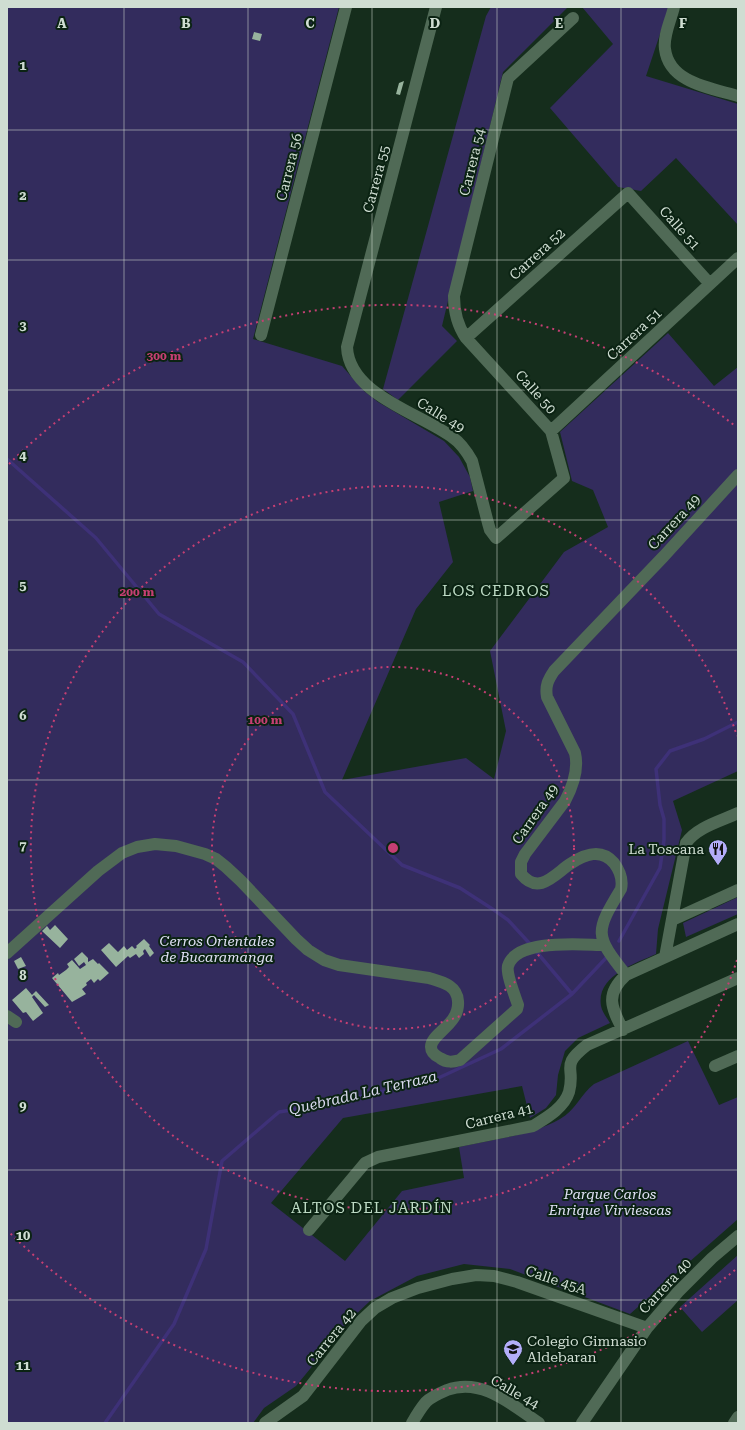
<svg xmlns="http://www.w3.org/2000/svg" width="745" height="1430" font-family="'Roboto Serif',serif">
<style>
.green{fill:#332c5d}
.lines{fill:none;stroke-linecap:round;stroke-linejoin:round}
.stream{stroke:#3e3178;stroke-width:3.5}
.building{fill:#97b39d}
.street{stroke:#506a56;stroke-width:12}
.grid{fill:none;stroke:#cfddd2;stroke-width:1;stroke-opacity:0.55}
.ring{fill:none;stroke:#c53f73;stroke-width:2;stroke-dasharray:2 4}
.labels{text-anchor:middle;stroke-width:4;stroke-linejoin:round;paint-order:stroke}
.street-label{font-size:14px;fill:#cfddd2;stroke:#0b2313}
.poi-label{font-size:14px;fill:#cfddd2;stroke:#0b2313;text-anchor:end}
.park-label{font-size:14px;font-style:italic;fill:#e1e1f6;stroke:#0b2313}
.neighbourhood-label{font-size:15px;letter-spacing:1px;fill:#bddac4;stroke:#0b2313}
.water-label{font-size:15px;font-style:italic;fill:#d9d9ee;stroke:#0b2313}
.grid-label{font-size:13px;text-anchor:middle;font-weight:bold;fill:#cfddd2;stroke:#0b2313;stroke-width:4;stroke-linejoin:round;paint-order:stroke}
.centre{fill:#c53f73;stroke:#0b2313;stroke-width:2}
.ring-label{font-size:12px;text-anchor:middle;font-weight:bold;fill:#c53f73;stroke:#0b2313;stroke-width:4;stroke-linejoin:round;paint-order:stroke}
</style>
<rect width="100%" height="100%" fill="#152d1c"/>
<path class="green" d="M 7,7 L 339,7 L 253,339 L 342,366 L 364,391 L 378,402 L 444,441 L 459,457 L 470,477 L 473,491 L 439,502 L 453,562 L 416,609 L 342,780 L 466,758 L 494,779 L 506,731 L 490,651 L 564,552 L 608,527 L 593,490 L 572,481 L 560,432 L 668,333 L 714,386 L 738,367 L 738,771 L 673,801 L 682,830 L 658,929 L 656,954 C 634,964 596,976 601,1006 C 602,1012 607,1018 610,1023 L 578,1038 L 565,1051 L 558,1075 L 556,1095 L 546,1108 L 530,1118 L 522,1086 L 343,1118 L 271,1203 L 345,1261 L 402,1191 L 464,1178 L 459,1147 C 490,1140 533,1135 560,1119 C 575,1111 581,1094 594,1084 L 688,1041 L 719,1105 L 738,1097 L 738,1219 L 630,1314 L 510,1269 L 464,1264 L 417,1276 L 370,1301 L 351,1319 L 296,1386 L 264,1408 L 253,1423 L 7,1423 Z
M 491,7 L 568,7 L 503,72 L 442,326 L 457,341 L 398,400 L 383,389 L 486,16 Z
M 582,7 L 669,7 L 646,76 L 738,104 L 738,225 L 676,158 L 641,191 L 618,187 L 550,108 L 613,44 Z
M 738,897 L 738,914 L 686,937 L 683,923 Z
M 738,1255 L 738,1300 L 702,1332 L 680,1307 Z"/>
<g class="lines">
<path class="stream" d="M 7,459 L 96,538 L 159,614 L 243,662 L 293,714 L 325,792 L 402,865 L 460,888 L 494,910 L 508,920 L 531,945
M 619,941 L 660,868 L 664,840 L 664,819 L 660,805 L 656,769 L 670,751 L 704,739 L 738,722
M 535,950 L 572,994
M 105,1423 L 174,1324 L 206,1249 L 222,1161 L 279,1112 L 322,1105 L 434,1080 L 501,1049 L 572,994 L 606,958"/>
</g>
<path class="building" d="M 254,32 L 262,34 L 260,41 L 252,39 Z
M 404,81 L 400,95 L 396,94 L 399,83 Z
M 55,925 L 68,939 L 60,948 L 42,931 L 47,926 L 50,930 Z
M 144,939 L 150,945 L 149,946 L 154,953 L 150,957 L 145,949 L 143,951 L 144,954 L 139,958 L 136,954 L 130,958 L 128,956 L 116,967 L 101,950 L 109,943 L 118,952 L 124,946 L 127,950 L 132,946 L 135,949 L 137,947 L 136,946 Z
M 82,952 L 88,958 L 88,962 L 93,959 L 98,964 L 99,963 L 109,973 L 100,981 L 98,979 L 94,983 L 91,979 L 86,983 L 87,985 L 82,989 L 86,994 L 72,1002 L 52,978 L 58,973 L 59,975 L 66,970 L 69,967 L 67,964 L 72,960 L 80,969 L 86,965 L 84,962 L 79,966 L 74,959 Z
M 21,957 L 26,966 L 18,969 L 14,961 Z
M 26,988 L 32,995 L 36,991 L 49,1005 L 45,1007 L 34,995 L 32,997 L 43,1013 L 33,1021 L 26,1012 L 23,1013 L 12,1000 Z"/>
<g class="lines">
<path class="street" d="M 436,7 L 347,347 C 349,395 420,413 452,437 C 461,443 467,452 472,461 L 488,523 L 490,530 L 496,538 L 564,478 L 551,431 L 466,338 C 457,325 454,312 454,296 L 508,78 L 573,18
M 674,7 C 671,20 663,36 665,49 C 669,83 711,88 738,96
M 261,335 L 346,7
M 466,338 L 628,193 L 710,284
M 551,431 L 738,258
M 672,920 L 738,890
M 7,953 L 98,871 L 122,853 L 137,847 L 155,844 L 176,846 L 205,854 L 216,859 L 226,867 L 241,881 L 296,939 L 308,950 L 324,960 L 339,965 L 429,978 C 442,982 457,985 458,1001 C 460,1025 431,1033 431,1047 C 431,1052 436,1056 440,1058 C 447,1063 453,1062 460,1060 L 517,1009 L 518,1005 C 515,996 506,974 508,966 C 516,938 582,945 604,945
M 665,957 L 686,843 C 697,827 721,821 738,813
M 626,975 C 594,935 595,932 621,889 C 623,880 620,871 614,863 C 601,848 585,854 570,864 C 555,874 539,896 521,874 L 521,862 L 525,854 L 565,801 C 573,786 579,770 575,753 L 547,697 C 545,686 548,680 554,671 L 664,556 L 738,475
M 7,1016 L 16,1022
M 623,1030 C 611,1007 605,994 626,975 L 738,924
M 715,1066 L 738,1056
M 309,1230 L 365,1163 L 378,1157 L 533,1126 C 546,1118 564,1108 569,1092 C 576,1066 559,1067 587,1045 L 738,978
M 265,1423 L 303,1396 L 361,1321 L 375,1308 L 392,1298 L 418,1288 L 452,1279 L 476,1275 L 494,1276 L 517,1282 L 647,1328
M 412,1423 C 416,1416 420,1409 426,1402 C 431,1397 440,1393 447,1390 C 482,1377 512,1405 539,1423
M 582,1423 L 647,1328 L 678,1292 L 712,1258 L 738,1236
M 734,1423 L 738,1417"/>
</g>
<path class="grid" d="M 124,7 L 124,1423M 248,7 L 248,1423M 372,7 L 372,1423M 497,7 L 497,1423M 621,7 L 621,1423M 7,130 L 738,130M 7,260 L 738,260M 7,390 L 738,390M 7,520 L 738,520M 7,650 L 738,650M 7,780 L 738,780M 7,910 L 738,910M 7,1040 L 738,1040M 7,1170 L 738,1170M 7,1300 L 738,1300"/>
<g class="ring">
<circle cx="393" cy="848" r="181"/>
<path d="M737 960A362 362 0 1 1 737 736"/>
<path d="M735 1270A543 543 0 0 1 9 1232M9 464A543 543 0 0 1 735 426"/>
</g>
<defs>
<g id="restaurant-pin" transform="scale(1)"><path d="M0 17L-7.5 6A9.5 9.5 0 1 1 7.5 6Z" fill="#b3adf9" stroke="#0b2313"/><path d="M-5-6h1v4h1v-4h1v4h1v-4h1v5L-1.5 .5V6h-2V.5L-5-1ZM5-6V6H3V1.5H1.5Q1.5-4 5-6Z" fill="#111"/></g>
<g id="school-pin" transform="scale(1)"><path d="M0 17L-7.5 6A9.5 9.5 0 1 1 7.5 6Z" fill="#b3adf9" stroke="#0b2313"/><path d="M0-5L7-2L0 1L-7-2ZM-4 1L0 2.5L4 1V4Q0 6-4 4Z" fill="#111"/></g>
</defs>
<g fill-rule="evenodd">
<use href="#restaurant-pin" x="718" y="849"/>
<use href="#school-pin" x="513" y="1349"/>
</g>
<g class="labels">
<g class="street-label">
<text transform="translate(472 162) rotate(-76)" y="5">Carrera 54</text>
<text transform="translate(289 167) rotate(-76)" y="5">Carrera 56</text>
<text transform="translate(376 179) rotate(-75)" y="5">Carrera 55</text>
<text transform="translate(680 228) rotate(48)" y="5">Calle 51</text>
<text transform="translate(537 254) rotate(-42)" y="5">Carrera 52</text>
<text transform="translate(634 334) rotate(-43)" y="5">Carrera 51</text>
<text transform="translate(536 392) rotate(48)" y="5">Calle 50</text>
<text transform="translate(441 415) rotate(32)" y="5">Calle 49</text>
<text transform="translate(674 522) rotate(-47)" y="5">Carrera 49</text>
<text transform="translate(535 814) rotate(-55)" y="5">Carrera 49</text>
<text transform="translate(499 1116) rotate(-14)" y="5">Carrera 41</text>
<text transform="translate(556 1280) rotate(19)" y="5">Calle 45A</text>
<text transform="translate(665 1286) rotate(-47)" y="5">Carrera 40</text>
<text transform="translate(331 1337) rotate(-51)" y="5">Carrera 42</text>
<text transform="translate(515 1392) rotate(30)" y="5">Calle 44</text>
</g>
<g class="poi-label">
<text x="704" y="854">La Toscana</text>
<text x="527" y="1346" text-anchor="start">Colegio Gimnasio<tspan x="527" dy="16">Aldebaran</tspan></text>
</g>
<g class="park-label">
<text x="217" y="946">Cerros Orientales<tspan x="217" dy="16">de Bucaramanga</tspan></text>
<text x="610" y="1199">Parque Carlos<tspan x="610" dy="16">Enrique Virviescas</tspan></text>
</g>
<g class="neighbourhood-label">
<text x="496" y="596">LOS CEDROS</text>
<text x="372" y="1213">ALTOS DEL JARDÍN</text>
</g>
<g class="water-label">
<text transform="translate(363 1093) rotate(-13)" y="5">Quebrada La Terraza</text>
</g>
</g>
<g class="grid-label">
<text x="62" y="28">A</text>
<text x="186" y="28">B</text>
<text x="310" y="28">C</text>
<text x="435" y="28">D</text>
<text x="559" y="28">E</text>
<text x="683" y="28">F</text>
<text x="23" y="70">1</text>
<text x="23" y="200">2</text>
<text x="23" y="330">3</text>
<text x="23" y="460">4</text>
<text x="23" y="590">5</text>
<text x="23" y="720">6</text>
<text x="23" y="850">7</text>
<text x="23" y="980">8</text>
<text x="23" y="1110">9</text>
<text x="23" y="1240">10</text>
<text x="23" y="1370">11</text>
</g>
<circle cx="393" cy="848" r="6" class="centre"/>
<g class="ring-label">
<text x="164" y="360">300 m</text>
<text x="137" y="596">200 m</text>
<text x="265" y="724">100 m</text>
</g>
<rect width="745" height="1430" fill="none" stroke="#cfddd2" stroke-width="16"/>
</svg>
